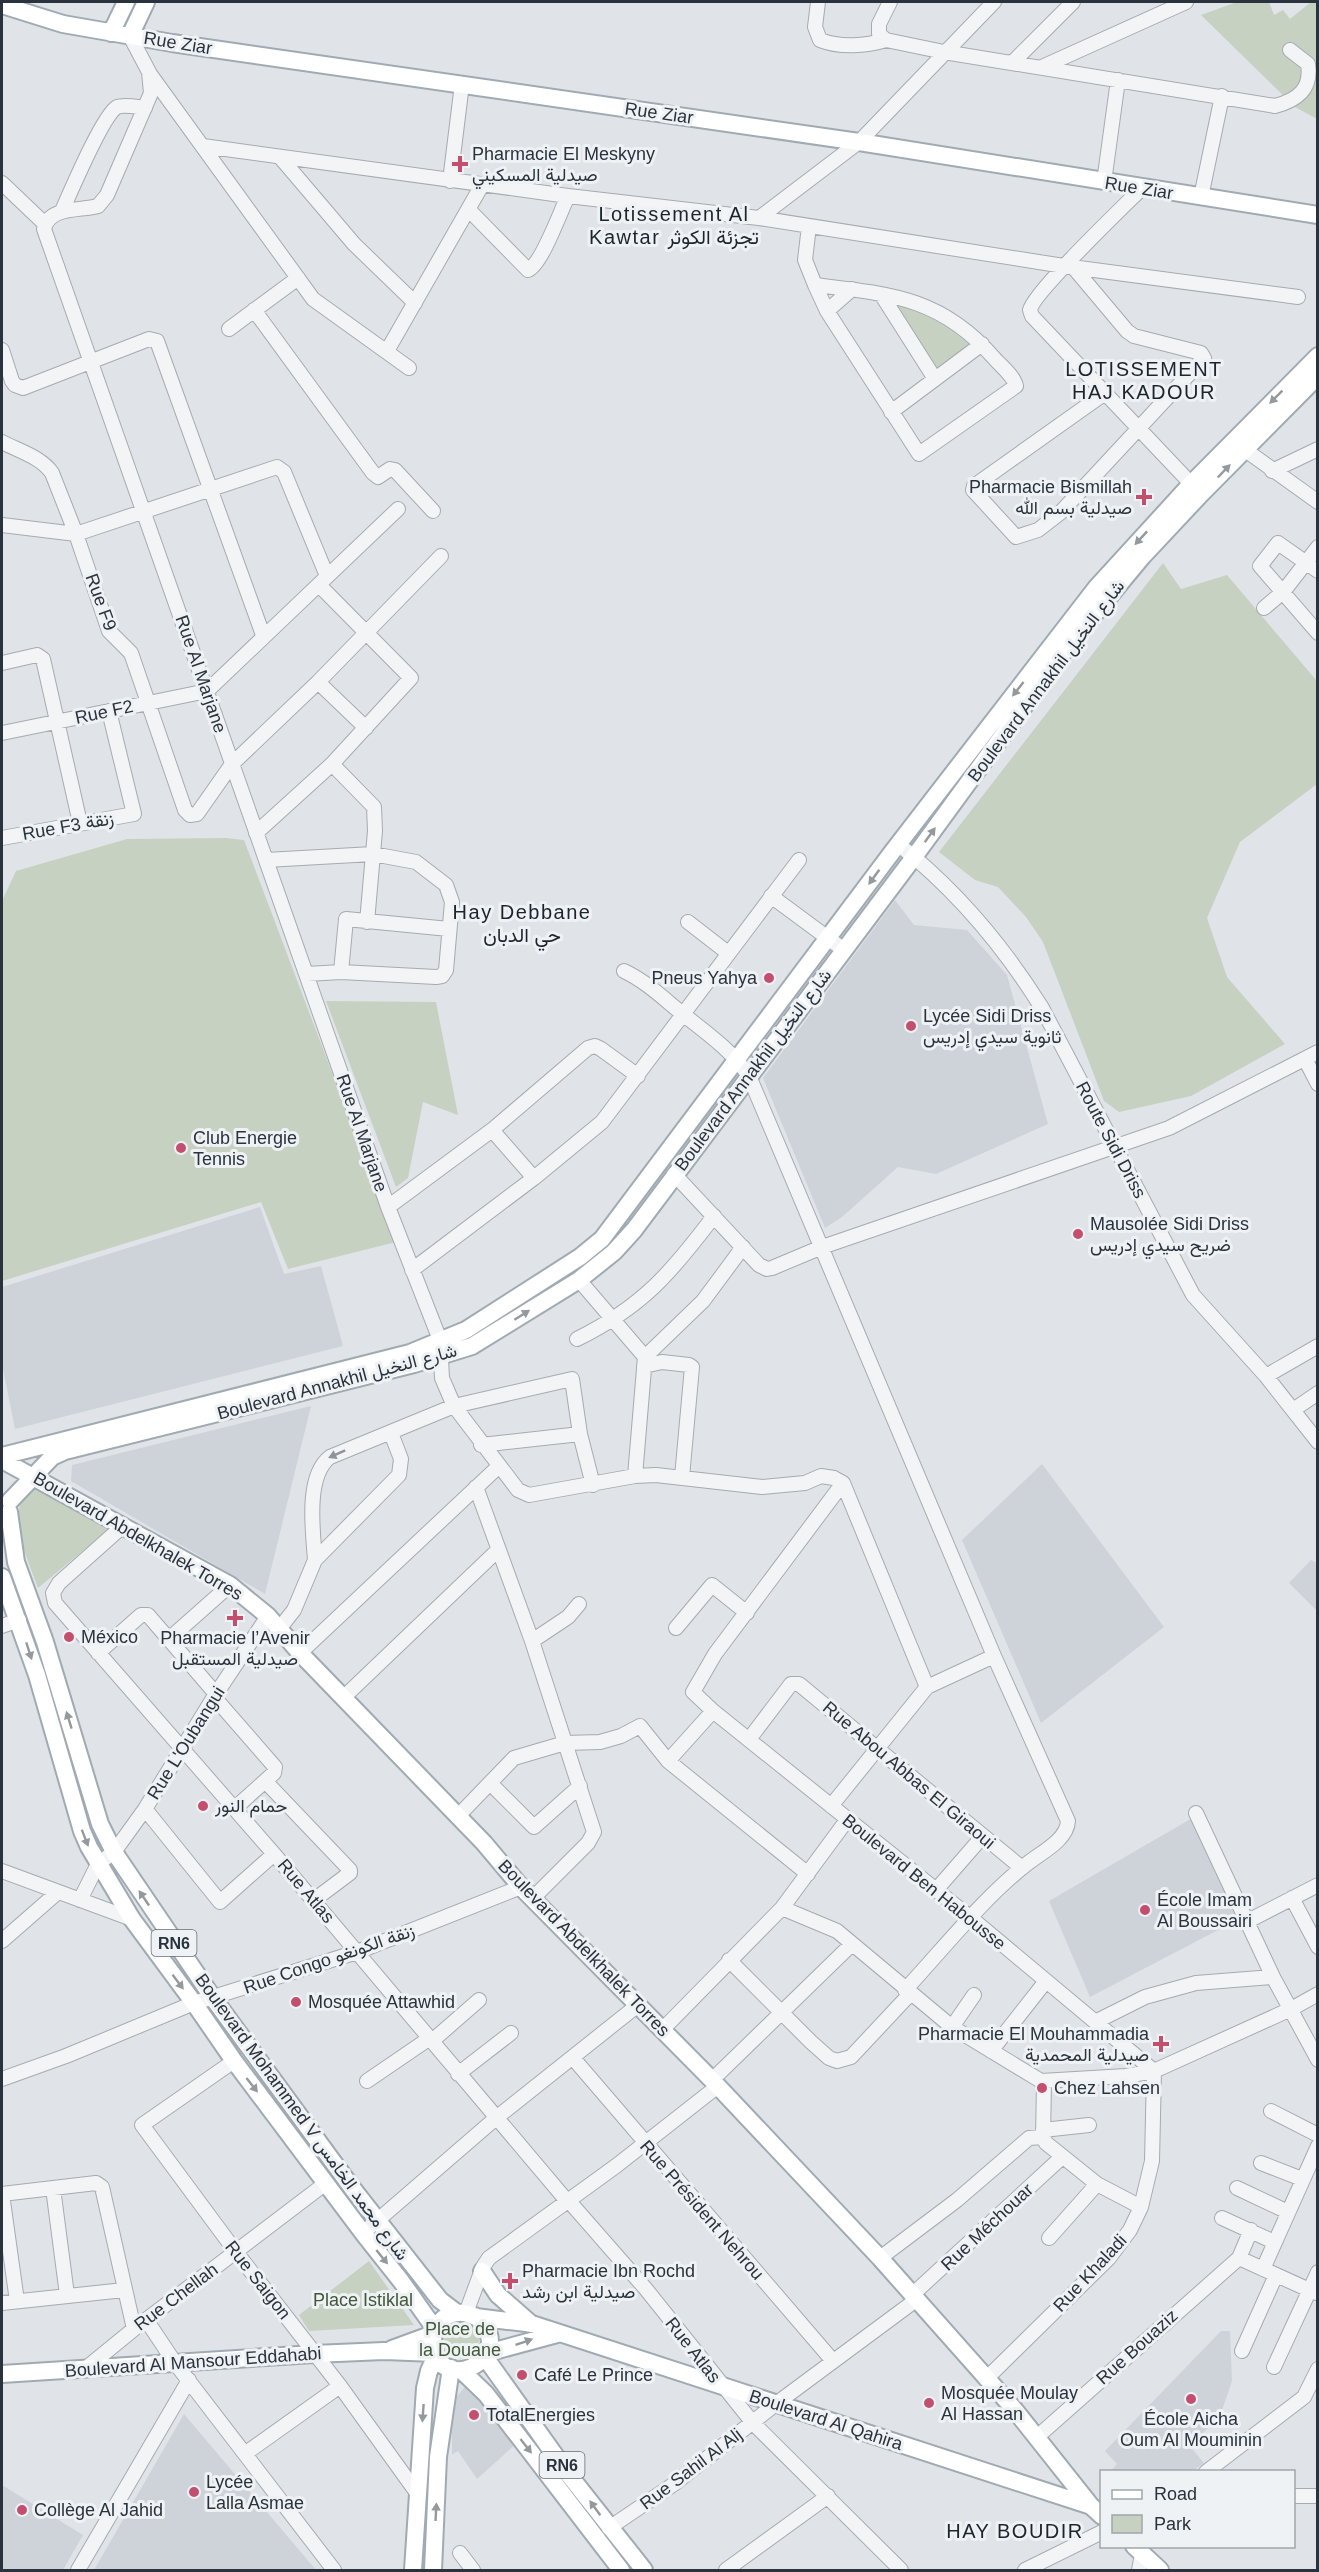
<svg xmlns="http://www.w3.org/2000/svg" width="1319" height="2572" font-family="Helvetica,Vazirmatn,sans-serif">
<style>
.built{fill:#ced3d9}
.green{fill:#c7d1c1}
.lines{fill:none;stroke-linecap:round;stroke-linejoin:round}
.minor-casing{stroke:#a6abb1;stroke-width:16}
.major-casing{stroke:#a0aab2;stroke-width:20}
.minor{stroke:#f2f4f6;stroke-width:14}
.major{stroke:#fff;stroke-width:16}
.oneway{fill:#94999e}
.oneway2{fill:#8e949a}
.poi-dot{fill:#c34f6f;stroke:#eff2f5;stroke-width:2}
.labels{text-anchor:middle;stroke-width:6;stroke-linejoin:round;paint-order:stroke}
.shield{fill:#eff2f5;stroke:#656c74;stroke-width:1.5}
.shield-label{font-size:16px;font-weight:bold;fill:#2a333d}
.street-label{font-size:18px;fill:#2a333d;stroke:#eff2f5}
.poi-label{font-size:18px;fill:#2a333d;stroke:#eff2f5;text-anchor:start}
.park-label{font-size:18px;fill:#425838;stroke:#eff2f5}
.neighbourhood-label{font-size:20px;letter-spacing:1.5px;fill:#1c242e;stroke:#eff2f5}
</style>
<rect width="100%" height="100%" fill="#e0e4e8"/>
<path class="built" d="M 895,900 L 914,925 L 967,930 L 1007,975 L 1048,1124 L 936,1174 L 898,1167 L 842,1217 L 825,1228 L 763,1078 Z
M 260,1207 L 284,1274 L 321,1266 L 343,1346 L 15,1429 L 2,1364 L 2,1287 Z
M 311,1406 L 265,1594 L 71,1481 L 72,1465 Z
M 1042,1464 L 1164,1627 L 1041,1723 L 962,1540 Z
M 1311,1560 L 1317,1563 L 1317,1611 L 1289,1583 Z
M 1194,1817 L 1241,1918 L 1090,1997 L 1049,1901 Z
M 1221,2331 L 1230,2331 L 1232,2381 L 1220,2416 L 1190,2446 L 1204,2463 L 1193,2471 L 1111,2471 L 1117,2464 L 1105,2451 Z
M 470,2381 L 517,2443 L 477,2479 L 458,2451 L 452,2455 L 452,2402 Z
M 184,2414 L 316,2570 L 94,2570 Z
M 2,2485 L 83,2535 L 63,2570 L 2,2570 Z"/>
<path class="green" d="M 1237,2 L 1269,2 L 1274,15 L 1283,10 L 1290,19 L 1311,2 L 1317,2 L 1317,119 L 1295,107 L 1201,15 Z
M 900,303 L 936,314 L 971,343 L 935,370 L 892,306 Z
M 1163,563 L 1181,589 L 1227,575 L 1317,681 L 1317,784 L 1240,842 L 1207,918 L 1227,977 L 1285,1044 L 1191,1096 L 1119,1112 L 1104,1101 L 1043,942 L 1026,917 L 998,887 L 975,880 L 939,852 Z
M 226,838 L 244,840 L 396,1242 L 288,1269 L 261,1202 L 2,1281 L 2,901 L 16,871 L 127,839 Z
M 326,1001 L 436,1002 L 458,1115 L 423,1102 L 408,1178 L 396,1187 Z
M 36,1487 L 113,1526 L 38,1588 C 29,1562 0,1502 36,1487 Z
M 369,2261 L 414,2325 L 309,2331 L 299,2315 Z
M441 2339a19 19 0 1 1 38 0a19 19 0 1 1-38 0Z"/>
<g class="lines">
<g class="minor-casing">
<path id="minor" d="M 818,2 L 815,27 L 820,40 C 840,48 866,46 886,40
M 890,2 L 879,24 L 879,34 L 886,40 L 944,52 L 1275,106 C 1298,100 1312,89 1308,64 L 1290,50
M 130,36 L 149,72 L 151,93 L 107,195 L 98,206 C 80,211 49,206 44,229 L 388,1207 L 440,1340 L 442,1378 L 454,1406 L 518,1490 L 529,1495 L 635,1476 L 656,1475 L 762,1487 L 805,1483 L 821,1476 L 834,1478 L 843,1483 L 927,1687
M 1012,63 L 1073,2
M 1042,67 L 1186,2
M 150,74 L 313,299 L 409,368
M 203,146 L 568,196 L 759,218 L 1064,266 L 1298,297
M 280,157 L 354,244 L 415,303
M 450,181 L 462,84
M 1104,182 L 1118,80
M 2,183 L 45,224
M 1141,189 C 1123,207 1033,293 1030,310 L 1032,316 L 1197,490
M 1201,197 L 1222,96
M 469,210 L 528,270 C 542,264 560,212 568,196
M 62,211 C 70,193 103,115 117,107 C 124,104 137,107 145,108
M 759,218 L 859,142 L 994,2
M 809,226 L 805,260 L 815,285 L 827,311 L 919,454 L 1016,386 C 1014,376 1001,366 994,358 C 941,297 890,294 815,285
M 1074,268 L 1127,331 L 1134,336 L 1201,353 L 1204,358 L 1060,513 L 1038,530 L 1016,537 L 973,490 L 974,486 L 1105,393
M 881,294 L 935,379
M 254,310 L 373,473 L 378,477 L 390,469 L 395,470 L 433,511
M 827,311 L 852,289
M 229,329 L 298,278
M 2,350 L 12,381 L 15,385 L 23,388 L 149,339 L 157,341 L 263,635
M 387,351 L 482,185
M 891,412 L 982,344
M 2,442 C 19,451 41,457 52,473 L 76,534 L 109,631 L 131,653 L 185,810 L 190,815 L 197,814 L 232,764 L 318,682 L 441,556
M 1244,449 L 1318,502
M 1272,471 L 1318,449
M 2,525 L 76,534 L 277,467 L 284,472 L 327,576
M 1318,571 L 1278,543 L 1260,566 L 1318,633
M 1264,608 L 1283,592 L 1318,547
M 2,663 L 37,655 L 43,659 L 80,823
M 318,682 L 366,728
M 2,733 L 207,691 L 398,509
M 332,764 L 374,807 L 375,831 L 367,922
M 256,833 L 332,764 L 411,678 L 319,585
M 2,838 L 134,814 L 109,711
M 898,844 C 955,889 1004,947 1042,1008 L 1193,1295 L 1266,1376 L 1318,1442
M 266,860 L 373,854 L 416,862 L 446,885 L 452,902 L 446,970 L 442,976 L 436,977 L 341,972 L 307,974
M 771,896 L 844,950
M 688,922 L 728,953
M 624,971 C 647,982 664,999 684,1015 C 708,1034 731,1050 749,1076 L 994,1656 L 1068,1821 C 1067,1840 1042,1852 1028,1863 C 984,1897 943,1949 905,1990
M 341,972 L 346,919 L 449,929
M 1305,1059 L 1318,1084
M 492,1130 L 534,1178
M 674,1174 L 759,1265 L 767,1269 L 772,1268 L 822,1247 L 1169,1128 L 1318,1052
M 388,1207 L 492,1130 L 588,1048 L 595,1046 L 601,1049 L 638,1076
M 412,1270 L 534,1178 L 602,1122 L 799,860
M 579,1280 L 645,1357 L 635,1476
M 577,1339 C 642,1307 671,1273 714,1216
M 645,1357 L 703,1301 L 743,1247
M 644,1366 L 662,1362 L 689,1365 L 692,1367 L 682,1477
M 1266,1376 L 1318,1346
M 1293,1410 L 1318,1393
M 481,1445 L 580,1434
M 843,1483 L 715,1654 L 693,1692 L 713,1711 L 971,1918 L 1154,2071
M 476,1487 L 532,1641 L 594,1832 L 588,1843 L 533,1898
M 124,1525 L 59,1583 L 53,1593 L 55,1603 L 274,1854 L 567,2201
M 315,1560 C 313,1532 305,1476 330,1457 L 454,1406 L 572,1379 L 580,1434 L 593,1485
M 2,1626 L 19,1620
M 676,1628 L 712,1585 L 747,1613
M 279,1629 L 294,1610 L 315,1560 L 399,1475 L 401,1459 L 391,1433
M 169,1639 L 230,1585
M 532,1641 L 568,1617 L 579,1604
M 98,1653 L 141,1615 L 148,1615 L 216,1694
M 300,1653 L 498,1467
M 214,1697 L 275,1767 L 274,1773 L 235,1808
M 344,1697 L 498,1550
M 750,1738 L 791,1684 L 799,1684 L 1022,1868
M 668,1761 L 713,1711
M 265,1781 L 350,1870 L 350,1873 L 314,1900
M 490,1783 L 534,1827 L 580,1786
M 831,1806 L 927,1687 L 994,1656
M 145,1809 L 220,1902 L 274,1854
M 1196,1813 L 1273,1977 L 1318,2060
M 459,1815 L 514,1758 L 565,1743 L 600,1742 L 621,1736 L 640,1726 L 668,1761 L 808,1874
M 2,1871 L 132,1919
M 936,1890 L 983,1836
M 1292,1898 L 1318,1947
M 80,1900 L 98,1864 L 114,1852 L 145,1809 L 214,1697 L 268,1616
M 782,1908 L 837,1931 L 952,2027 L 1041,2081 L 1126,2076 L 1154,2071 L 1291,2009 L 1318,1994
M 1248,1921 L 1318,1885
M 2,1941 L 58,1892
M 729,1960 L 811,2042 L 829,2058 L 837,2061 L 851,2057 L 910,1994
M 1097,2021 L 1145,1997 L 1196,1983 L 1273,1977
M 952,2027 L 974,1995
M 662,2030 L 782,1908 L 847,1820
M 432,2041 L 479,2000
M 991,2051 L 1046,1981
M 573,2058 L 833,2361
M 234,2061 L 142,2125 L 236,2252 L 340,2386 L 417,2493
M 458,2074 L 511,2033
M 2,2079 L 66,2056 L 194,2003 L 357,1952 L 521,1887
M 712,2080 L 852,1944
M 367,2081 L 430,2038
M 1044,2082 L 1043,2137 L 1046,2143 L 1097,2184 L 1141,2207
M 1271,2111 L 1318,2135
M 1043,2130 L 1089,2125
M 1261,2163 L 1302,2179
M 53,2188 L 67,2295
M 1237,2188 L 1288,2212
M 2,2194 L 96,2183 L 102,2187 L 134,2329
M 2,2194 L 17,2301
M 568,2200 L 645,2288 L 753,2423 L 901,2570
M 1222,2218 L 1274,2242
M 363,2233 L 496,2118 L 638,2005
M 1049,2238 L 1097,2184
M 880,2258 L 957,2200 L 1029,2138 L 1043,2137
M 1239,2258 L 1316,2293
M 1263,2269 L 1318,2146
M 912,2295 L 1061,2158
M 2,2303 L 124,2290
M 466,2313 L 483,2267 L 489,2258 L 616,2166 L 718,2086
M 147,2321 L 175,2363 L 334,2570
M 1242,2351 L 1276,2275
M 1274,2367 L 1318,2272
M 85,2369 L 134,2329 L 326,2183
M 986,2379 L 1109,2258 L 1130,2230 L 1141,2207 L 1152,2161 L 1154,2071
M 1037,2437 L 1239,2258 L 1251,2230
M 246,2453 L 340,2386
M 1206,2472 L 1304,2397 L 1318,2369
M 1294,2496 L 1318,2496
M 609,2528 L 674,2484 L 777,2403 L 916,2300
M 460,2553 L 473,2570
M 78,2570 L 189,2380
M 726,2570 L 828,2496
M 1025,2570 L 1102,2532
M 1139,2570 L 1142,2554"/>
</g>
<g class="major-casing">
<path id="major" d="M 2,5 L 63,24 L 172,43 L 859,142 L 1318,215
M 111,33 L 126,2
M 130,36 L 146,2
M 2,1456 L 410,1353 L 466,1330 L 580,1257 L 602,1239 L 893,851 L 1096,588 L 1191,484 L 1318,356
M 2,1460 L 230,1585 L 268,1616 L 300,1653 L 484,1843 L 521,1887 L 712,2080 L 880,2258 L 1014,2409 L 1091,2506 L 1102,2516
M 10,1501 L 52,1457 L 65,1451 L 414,1364 L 472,1346 L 579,1280 L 614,1252 L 634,1230 L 914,857 L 1068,646 L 1142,557 L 1201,494 L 1318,376
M 9,1512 L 16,1562 L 45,1642 L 100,1824 L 114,1852 L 213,1998 L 353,2189 L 440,2300 L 457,2313
M 2,1577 L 37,1675 L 82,1831 L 89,1847 L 132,1919 L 194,2003 L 234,2061 L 363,2233 L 401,2281 L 435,2329
M 482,2271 L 498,2295 L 529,2322
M 475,2316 C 521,2352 447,2397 434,2350 C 429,2333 440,2314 458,2313 C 465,2312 470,2315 476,2317 C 495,2320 513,2321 532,2324 L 1091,2506
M 392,2349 L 433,2334
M 487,2353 L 557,2334
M 485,2357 L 569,2475 L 644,2570
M 461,2370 L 486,2394 L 621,2570
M 2,2374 L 314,2354 L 384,2351 L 435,2353
M 1134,2546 L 1160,2570
M 413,2570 L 425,2388 L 429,2371 L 436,2356
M 433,2570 L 438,2457 L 451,2368"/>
</g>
<use href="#minor" class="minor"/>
<use href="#major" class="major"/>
</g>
<defs><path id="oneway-solid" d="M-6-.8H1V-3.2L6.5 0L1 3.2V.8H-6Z" transform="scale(1.5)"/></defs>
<g class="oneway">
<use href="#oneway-solid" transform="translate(1276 397) rotate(135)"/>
<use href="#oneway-solid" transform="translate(1224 471) rotate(-46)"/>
<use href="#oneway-solid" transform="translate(1141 538) rotate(133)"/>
<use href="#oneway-solid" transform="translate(1018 689) rotate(128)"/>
<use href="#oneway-solid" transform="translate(930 835) rotate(-54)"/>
<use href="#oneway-solid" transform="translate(874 877) rotate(126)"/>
<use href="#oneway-solid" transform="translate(522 1315) rotate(-32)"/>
<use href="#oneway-solid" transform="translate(29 1651) rotate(72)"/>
<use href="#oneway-solid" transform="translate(69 1720) rotate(-107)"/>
<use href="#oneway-solid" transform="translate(85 1838) rotate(69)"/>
<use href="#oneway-solid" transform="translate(144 1898) rotate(-124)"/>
<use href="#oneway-solid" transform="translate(178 1982) rotate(53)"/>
<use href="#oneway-solid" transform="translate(252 2085) rotate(52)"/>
<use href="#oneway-solid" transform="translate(382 2257) rotate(51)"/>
<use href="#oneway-solid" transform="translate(524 2342) rotate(-19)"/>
<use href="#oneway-solid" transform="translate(423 2413) rotate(94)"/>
<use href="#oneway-solid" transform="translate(526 2446) rotate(52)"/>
<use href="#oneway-solid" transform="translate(595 2508) rotate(-126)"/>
<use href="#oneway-solid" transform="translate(436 2512) rotate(-87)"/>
</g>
<use class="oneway2" href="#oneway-solid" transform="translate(337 1454) rotate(156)"/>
<g class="poi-dot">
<path d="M457 155h6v6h6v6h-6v6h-6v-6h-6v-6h6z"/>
<path d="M1141 488h6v6h6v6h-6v6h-6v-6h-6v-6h6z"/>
<circle cx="769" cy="978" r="6"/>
<circle cx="911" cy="1026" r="6"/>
<circle cx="181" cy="1148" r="6"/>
<circle cx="1078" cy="1234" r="6"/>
<path d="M232 1609h6v6h6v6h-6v6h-6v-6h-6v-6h6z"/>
<circle cx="69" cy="1637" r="6"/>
<circle cx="203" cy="1806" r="6"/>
<circle cx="1145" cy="1910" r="6"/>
<circle cx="296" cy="2002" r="6"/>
<path d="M1158 2035h6v6h6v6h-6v6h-6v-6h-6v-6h6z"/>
<circle cx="1042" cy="2088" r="6"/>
<path d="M507 2272h6v6h6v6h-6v6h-6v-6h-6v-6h6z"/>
<circle cx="522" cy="2375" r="6"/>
<circle cx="1191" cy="2399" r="6"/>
<circle cx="929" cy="2403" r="6"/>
<circle cx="474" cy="2415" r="6"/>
<circle cx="194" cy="2492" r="6"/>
<circle cx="22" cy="2510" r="6"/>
</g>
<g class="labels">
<g class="shield">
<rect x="151.5" y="1930" width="45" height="26" rx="4.5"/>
<rect x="539.5" y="2452" width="45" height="26" rx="4.5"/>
</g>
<g class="shield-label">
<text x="174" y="1949">RN6</text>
<text x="562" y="2471">RN6</text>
</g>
<g class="street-label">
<text transform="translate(178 43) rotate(9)" y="6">Rue Ziar</text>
<text transform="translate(659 113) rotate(8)" y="6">Rue Ziar</text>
<text transform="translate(1139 188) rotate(9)" y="6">Rue Ziar</text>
<text transform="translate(101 602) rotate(70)" y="6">Rue F9</text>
<text transform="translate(201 674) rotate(71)" y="6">Rue Al Marjane</text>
<text transform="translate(1046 681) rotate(-53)" y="6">Boulevard Annakhil شارع النخيل</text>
<text transform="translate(104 712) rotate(-12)" y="6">Rue F2</text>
<text transform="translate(68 826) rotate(-10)" y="6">Rue F3 زنقة</text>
<text transform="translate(753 1070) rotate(-53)" y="6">Boulevard Annakhil شارع النخيل</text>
<text transform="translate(362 1133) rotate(71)" y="6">Rue Al Marjane</text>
<text transform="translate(1111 1140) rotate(62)" y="6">Route Sidi Driss</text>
<text transform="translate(337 1382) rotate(-15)" y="6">Boulevard Annakhil شارع النخيل</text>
<text transform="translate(138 1536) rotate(30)" y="6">Boulevard Abdelkhalek Torres</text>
<text transform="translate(186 1743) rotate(-58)" y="6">Rue L'Oubangui</text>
<text transform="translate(909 1775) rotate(40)" y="6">Rue Abou Abbas El Giraoui</text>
<text transform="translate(924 1882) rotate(39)" y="6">Boulevard Ben Habousse</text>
<text transform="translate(306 1891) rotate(50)" y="6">Rue Atlas</text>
<text transform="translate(584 1948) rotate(46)" y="6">Boulevard Abdelkhalek Torres</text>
<text transform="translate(329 1959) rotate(-19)" y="6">Rue Congo زنقة الكونغو</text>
<text transform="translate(302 2117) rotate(54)" y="6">Boulevard Mohammed V شارع محمد الخامس</text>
<text transform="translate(702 2210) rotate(49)" y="6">Rue Président Nehrou</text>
<text transform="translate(987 2227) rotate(-43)" y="6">Rue Méchouar</text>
<text transform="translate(1090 2273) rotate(-47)" y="6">Rue Khaladi</text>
<text transform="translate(258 2280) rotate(52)" y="6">Rue Saigon</text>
<text transform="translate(176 2297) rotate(-37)" y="6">Rue Chellah</text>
<text transform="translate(1137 2347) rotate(-42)" y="6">Rue Bouaziz</text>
<text transform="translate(693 2350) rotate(52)" y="6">Rue Atlas</text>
<text transform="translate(193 2362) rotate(-4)" y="6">Boulevard Al Mansour Eddahabi</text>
<text transform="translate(826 2420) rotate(18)" y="6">Boulevard Al Qahira</text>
<text transform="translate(691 2469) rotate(-37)" y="6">Rue Sahil Al Alj</text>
</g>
<g class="poi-label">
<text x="472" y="160">Pharmacie El Meskyny<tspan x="472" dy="21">صيدلية المسكيني</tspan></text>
<text x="1132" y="493" text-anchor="end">Pharmacie Bismillah<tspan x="1132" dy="21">صيدلية بسم الله</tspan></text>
<text x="757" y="984" text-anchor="end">Pneus Yahya</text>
<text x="923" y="1022">Lycée Sidi Driss<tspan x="923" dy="21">ثانوية سيدي إدريس</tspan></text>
<text x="193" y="1144">Club Energie<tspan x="193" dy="21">Tennis</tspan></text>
<text x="1090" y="1230">Mausolée Sidi Driss<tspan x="1090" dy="21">ضريح سيدي إدريس</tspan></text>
<text x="81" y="1643">México</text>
<text x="235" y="1644" text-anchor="middle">Pharmacie l’Avenir<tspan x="235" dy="21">صيدلية المستقبل</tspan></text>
<text x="215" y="1812">حمام النور</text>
<text x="1157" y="1906">École Imam<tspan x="1157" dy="21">Al Boussairi</tspan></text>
<text x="308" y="2008">Mosquée Attawhid</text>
<text x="1149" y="2040" text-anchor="end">Pharmacie El Mouhammadia<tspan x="1149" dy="21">صيدلية المحمدية</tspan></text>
<text x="1054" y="2094">Chez Lahsen</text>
<text x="522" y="2277">Pharmacie Ibn Rochd<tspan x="522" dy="21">صيدلية ابن رشد</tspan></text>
<text x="534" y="2381">Café Le Prince</text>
<text x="941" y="2399">Mosquée Moulay<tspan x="941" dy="21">Al Hassan</tspan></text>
<text x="486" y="2421">TotalEnergies</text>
<text x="1191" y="2425" text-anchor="middle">École Aicha<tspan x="1191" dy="21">Oum Al Mouminin</tspan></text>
<text x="206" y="2488">Lycée<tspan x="206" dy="21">Lalla Asmae</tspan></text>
<text x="34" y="2516">Collège Al Jahid</text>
</g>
<g class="park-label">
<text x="363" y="2306">Place Istiklal</text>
<text x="460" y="2335">Place de<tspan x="460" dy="21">la Douane</tspan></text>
</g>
<g class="neighbourhood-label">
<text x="674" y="221">Lotissement Al<tspan x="674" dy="23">Kawtar تجزئة الكوثر</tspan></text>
<text x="1144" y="376">LOTISSEMENT<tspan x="1144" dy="23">HAJ KADOUR</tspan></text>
<text x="522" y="919">Hay Debbane<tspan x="522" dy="23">حي الدبان</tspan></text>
<text x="1015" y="2538">HAY BOUDIR</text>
</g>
</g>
<rect width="1319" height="2572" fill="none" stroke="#2a333d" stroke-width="6"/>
<rect x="1100" y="2470" width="195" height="78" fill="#eff2f5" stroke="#a0a6ab" stroke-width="1.5"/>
<rect x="1112" y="2490" width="30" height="9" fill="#ffffff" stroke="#a0a6ab" stroke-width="1.5"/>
<text x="1154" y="2500" font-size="18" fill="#2a333d">Road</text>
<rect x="1112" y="2515" width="30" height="18" fill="#c7d1c1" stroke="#a0a6ab" stroke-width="1.5"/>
<text x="1154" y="2530" font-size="18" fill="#2a333d">Park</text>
</svg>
